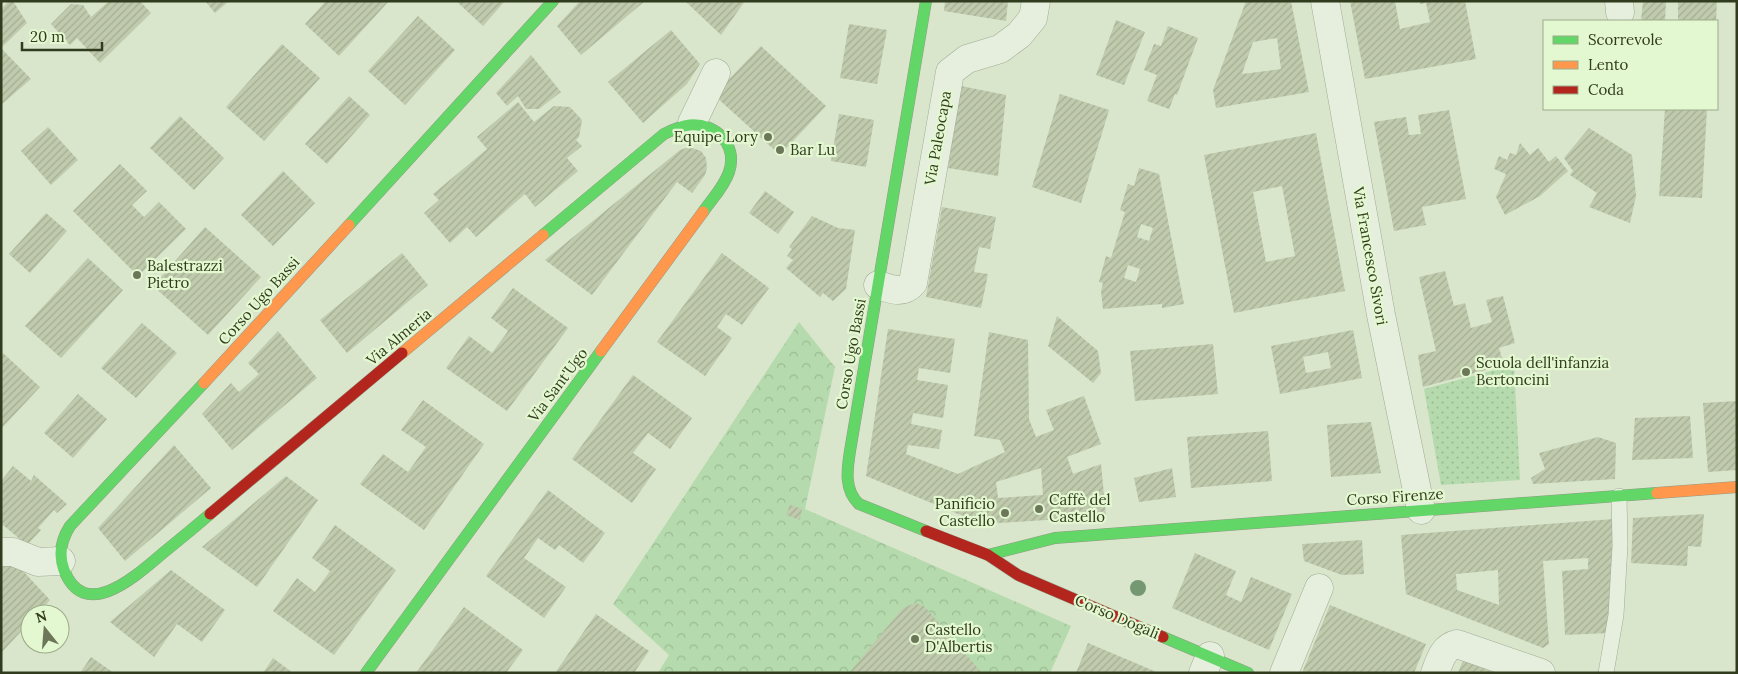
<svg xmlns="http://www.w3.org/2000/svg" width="1738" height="674" font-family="Lora,serif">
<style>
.grass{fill:url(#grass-dots)}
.forest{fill:url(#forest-crowns)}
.building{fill:url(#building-hatch);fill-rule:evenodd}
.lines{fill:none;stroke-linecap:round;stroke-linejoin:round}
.lane-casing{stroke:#a1ab95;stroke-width:16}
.street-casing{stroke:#a1ab95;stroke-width:29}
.fast-casing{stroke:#929b86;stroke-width:12}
.slow-casing{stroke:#929b86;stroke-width:12}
.jam-casing{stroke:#929b86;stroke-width:12}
.lane{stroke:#e6eede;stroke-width:15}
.street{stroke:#e6eede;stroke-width:28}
.fast{stroke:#63d668;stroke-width:11}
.slow{stroke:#ff974d;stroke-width:11}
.jam{stroke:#b3261e;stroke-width:11}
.tree{fill:#749871}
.poi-dot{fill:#6c775a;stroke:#e3f8d1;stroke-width:2}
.labels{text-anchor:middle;stroke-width:4.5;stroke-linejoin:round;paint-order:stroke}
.poi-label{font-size:15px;fill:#313b1d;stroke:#e3f8d1;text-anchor:start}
.street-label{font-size:15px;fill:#313b1d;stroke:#e3f8d1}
</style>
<defs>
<pattern id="grass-dots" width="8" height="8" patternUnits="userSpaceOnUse" patternTransform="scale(1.25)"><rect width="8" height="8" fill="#b5daad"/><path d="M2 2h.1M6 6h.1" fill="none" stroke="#9cbc94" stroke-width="1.8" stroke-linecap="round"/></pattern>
<pattern id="forest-crowns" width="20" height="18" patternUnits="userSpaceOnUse" patternTransform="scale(1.25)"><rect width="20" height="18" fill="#b5daad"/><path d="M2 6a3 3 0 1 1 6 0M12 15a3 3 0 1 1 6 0" fill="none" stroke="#9cbc94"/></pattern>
<pattern id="building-hatch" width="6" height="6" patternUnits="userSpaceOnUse" patternTransform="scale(1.25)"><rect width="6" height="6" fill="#c0caad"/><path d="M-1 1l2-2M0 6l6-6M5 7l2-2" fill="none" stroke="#a5ae94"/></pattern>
</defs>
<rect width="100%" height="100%" fill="#d9e6cc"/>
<path class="grass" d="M 1514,365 L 1520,480 L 1441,485 L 1424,389 Z"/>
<path class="forest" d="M 799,322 L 835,367 L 805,509 L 1071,626 L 1050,673 L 658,673 L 669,655 L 613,604 Z"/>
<path class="building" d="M 13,1 L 27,23 L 1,48 L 31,79 L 1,105 L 1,9 L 8,2 Z
M 109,1 L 140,1 L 151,13 L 100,63 L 77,38 L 70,45 L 51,24 L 71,4 L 83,5 L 91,17 Z
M 205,1 L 229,1 L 215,13 Z
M 326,1 L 389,1 L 339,56 L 305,24 Z
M 456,1 L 505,1 L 483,26 Z
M 580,1 L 645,1 L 581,55 L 557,26 Z
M 685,1 L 745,1 L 721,35 Z
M 945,1 L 1008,1 L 1006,21 L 944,11 Z
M 1246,1 L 1291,1 L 1309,92 L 1216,108 L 1213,90 ZM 1277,38 L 1281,69 L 1242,74 L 1253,42 Z
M 1350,1 L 1395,1 L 1400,29 L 1430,22 L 1426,3 L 1420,4 L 1420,1 L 1465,1 L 1476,59 L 1365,79 Z
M 1643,1 L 1666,1 L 1665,21 L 1641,21 Z
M 1678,1 L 1717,1 L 1716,21 L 1678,21 Z
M 418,16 L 455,50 L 405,105 L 368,71 Z
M 1116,20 L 1145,32 L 1124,85 L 1096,75 Z
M 849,24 L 887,30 L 877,84 L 840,78 Z
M 1168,26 L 1198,38 L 1177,95 L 1175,94 L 1169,109 L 1147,101 L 1157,75 L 1144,70 L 1154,44 L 1161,46 Z
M 671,30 L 700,64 L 687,84 L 643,123 L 608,82 Z
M 282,44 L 320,78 L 264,141 L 226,107 Z
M 761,46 L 826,106 L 780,155 L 714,95 Z
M 531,55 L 561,92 L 539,109 L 526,109 L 518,96 L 507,106 L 496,93 Z
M 961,86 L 1006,95 L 998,176 L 948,168 Z
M 1060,94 L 1109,110 L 1081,203 L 1032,187 Z
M 349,96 L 370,115 L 327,164 L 305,144 Z
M 518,102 L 534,122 L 554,106 L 570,107 L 582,120 L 579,137 L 576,140 L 582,146 L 567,158 L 578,171 L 535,207 L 525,194 L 476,237 L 467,227 L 450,243 L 424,213 L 439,200 L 433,194 L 487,149 L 477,137 Z
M 1665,109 L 1707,109 L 1702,198 L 1659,196 Z
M 1449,110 L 1466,199 L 1422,207 L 1426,225 L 1394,231 L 1374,122 L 1406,117 L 1409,135 L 1421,134 L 1418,115 Z
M 839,114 L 874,120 L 866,167 L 831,161 Z
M 180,116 L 224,158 L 194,190 L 150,148 Z
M 48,127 L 78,160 L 51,185 L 21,151 Z
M 1589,128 L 1632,155 L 1636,196 L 1630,223 L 1589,207 L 1597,193 L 1570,175 L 1573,171 L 1564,158 Z
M 1316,133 L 1345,291 L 1234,313 L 1204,155 ZM 1282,186 L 1295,256 L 1266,262 L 1253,192 Z
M 1520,143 L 1530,155 L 1538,148 L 1549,162 L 1556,156 L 1568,171 L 1540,196 L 1505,215 L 1496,197 L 1506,174 L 1494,169 L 1499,156 L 1507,160 L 1510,153 L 1516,155 Z
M 689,147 L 701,151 L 706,158 L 707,168 L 705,175 L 692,193 L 677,182 L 592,295 L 545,260 L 680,150 Z
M 120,164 L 147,191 L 132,205 L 144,217 L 159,202 L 186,229 L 138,276 L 73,211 Z
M 1139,168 L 1159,174 L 1184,304 L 1162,308 L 1162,304 L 1103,309 L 1101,291 L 1103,283 L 1099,282 L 1106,256 L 1111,258 L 1125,212 L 1120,210 L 1128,184 L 1134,186 ZM 1141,224 L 1153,228 L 1149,241 L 1137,237 ZM 1128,265 L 1140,269 L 1136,282 L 1124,278 Z
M 283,171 L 315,203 L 273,246 L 241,215 Z
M 765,191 L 794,212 L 778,234 L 749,213 Z
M 942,207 L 996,217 L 990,249 L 979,247 L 974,272 L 988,274 L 981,308 L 926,297 Z
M 46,213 L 67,231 L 30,273 L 9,254 Z
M 812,216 L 838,228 L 855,230 L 846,289 L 833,301 L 823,293 L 820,297 L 786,268 L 793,260 L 787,256 L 792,249 L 789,247 Z
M 205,227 L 261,277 L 208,335 L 153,286 Z
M 402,253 L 428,285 L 347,353 L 320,320 Z
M 722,253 L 769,288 L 742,325 L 726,314 L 717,327 L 732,338 L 705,376 L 657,342 Z
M 88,258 L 123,290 L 61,358 L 25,326 Z
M 1445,271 L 1454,306 L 1465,303 L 1471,328 L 1492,322 L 1486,300 L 1503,296 L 1515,343 L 1499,348 L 1504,365 L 1423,387 L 1418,355 L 1436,351 L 1419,277 Z
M 513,288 L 568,328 L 507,411 L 446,368 L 469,336 L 492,353 L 508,331 L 491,318 Z
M 1057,316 L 1098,351 L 1101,373 L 1093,383 L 1048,346 Z
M 142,323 L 177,353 L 136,398 L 101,368 Z
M 888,329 L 955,339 L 950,373 L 919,368 L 917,380 L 948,385 L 943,418 L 913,413 L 911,424 L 942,430 L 939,449 L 908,445 L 906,454 L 958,474 L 1005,452 L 1000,440 L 974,436 L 989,332 L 1028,340 L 1029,419 L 1036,437 L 1054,430 L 1046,410 L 1084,396 L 1101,444 L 1067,457 L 1073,474 L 1101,464 L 1106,516 L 1000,523 L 963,516 L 866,476 ZM 1041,468 L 1043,495 L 998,498 L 996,482 Z
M 1353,330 L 1362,378 L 1280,394 L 1271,346 ZM 1328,352 L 1331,368 L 1306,373 L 1303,357 Z
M 278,331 L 317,378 L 232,450 L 202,414 L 231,383 L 239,392 L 259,374 L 248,363 Z
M 1213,344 L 1218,394 L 1135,401 L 1130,351 Z
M 3,353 L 40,387 L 1,429 L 1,355 Z
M 633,375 L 692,418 L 670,449 L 648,433 L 633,453 L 656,469 L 632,503 L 572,459 Z
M 78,394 L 107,419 L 73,458 L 44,433 Z
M 423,400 L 484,444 L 424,530 L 360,484 L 383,454 L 408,472 L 426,447 L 401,430 Z
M 1737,401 L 1737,470 L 1708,472 L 1703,403 Z
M 1690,416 L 1693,458 L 1632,460 L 1635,418 Z
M 1371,422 L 1381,473 L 1331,477 L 1327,425 Z
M 1268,431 L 1272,481 L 1191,488 L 1187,437 Z
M 1598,437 L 1616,443 L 1615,479 L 1533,484 L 1531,478 L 1545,469 L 1539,453 Z
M 174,445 L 211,488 L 125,561 L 98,528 Z
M 13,466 L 31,481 L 34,475 L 67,504 L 57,513 L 54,510 L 38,528 L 41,530 L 27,545 L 3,525 L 1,527 L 1,481 Z
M 1172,468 L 1176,497 L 1139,502 L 1134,478 Z
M 286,476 L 318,500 L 257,587 L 202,547 Z
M 548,490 L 605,533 L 583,563 L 559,545 L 555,550 L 538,538 L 524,558 L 566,587 L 544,618 L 486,576 Z
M 790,505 L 802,509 L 800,520 L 786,515 Z
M 1704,514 L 1701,547 L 1688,546 L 1687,566 L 1631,563 L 1633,518 Z
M 1614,519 L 1608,633 L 1565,635 L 1562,571 L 1588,569 L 1588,558 L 1543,561 L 1549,644 L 1543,648 L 1406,594 L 1401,535 ZM 1498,570 L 1499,605 L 1457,590 L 1456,574 Z
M 335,525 L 396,570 L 334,655 L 273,611 L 297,578 L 315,592 L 330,571 L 312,558 Z
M 1362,540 L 1364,574 L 1342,575 L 1304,561 L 1302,544 Z
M 1195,553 L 1236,571 L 1226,595 L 1241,602 L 1251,577 L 1292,594 L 1269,650 L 1172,608 Z
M 11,558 L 50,600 L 38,614 L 30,614 L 30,622 L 1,653 L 1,569 Z
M 171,570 L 225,610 L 202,642 L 177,624 L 154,657 L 110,622 Z
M 915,603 L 924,606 L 982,673 L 849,673 L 903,608 Z
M 1330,605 L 1426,644 L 1414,673 L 1302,673 Z
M 464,607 L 523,650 L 506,673 L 416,673 Z
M 596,614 L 649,651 L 642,661 L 634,673 L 609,673 L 605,670 L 604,673 L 555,673 Z
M 1088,643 L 1159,673 L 1076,673 Z
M 91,657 L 114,673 L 80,673 Z
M 273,658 L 293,673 L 263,673 Z
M 1463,660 L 1494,673 L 1458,673 Z"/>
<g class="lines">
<g class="lane-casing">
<path id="lane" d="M 1606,673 L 1616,615 L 1620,545 L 1619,496"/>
</g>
<g class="street-casing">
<path id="street" d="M 1325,1 L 1381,315 L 1421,510
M 1619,1 L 1620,12
M 692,123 L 716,73
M 878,285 C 891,289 902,295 913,283 L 950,72 L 967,59 L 1000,49 L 1019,35 L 1033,18 L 1036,1
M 1,552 L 13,552 L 38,562 L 61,561
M 1203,673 L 1210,656
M 1284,673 L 1319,588
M 1435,673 C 1440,660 1443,647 1457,644 L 1541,673"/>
</g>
<g class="fast-casing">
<path id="fast" d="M 349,225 L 553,1
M 543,235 L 664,134 C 672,130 680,126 690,125 C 716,123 738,145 729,172 C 724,187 712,199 703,212
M 204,383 L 70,526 C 61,540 58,554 64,570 C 85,624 138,574 163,553 C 179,540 195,527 210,514
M 926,531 L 859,504 C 844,490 847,470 850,451 L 926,1
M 988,555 L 1055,538 L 1657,493
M 1163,637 L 1248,673
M 366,673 L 601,351"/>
</g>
<g class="slow-casing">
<path id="slow" d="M 601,351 L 703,212
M 402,353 L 543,235
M 204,383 L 349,225
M 1657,493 L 1737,487"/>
</g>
<g class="jam-casing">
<path id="jam" d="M 210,514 L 402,353
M 926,531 L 988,555 L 1018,575 L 1163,637"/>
</g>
<use href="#lane" class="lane"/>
<use href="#street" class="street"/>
<use href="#fast" class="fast"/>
<use href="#slow" class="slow"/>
<use href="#jam" class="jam"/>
</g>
<circle class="tree" cx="1138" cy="588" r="8"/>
<g class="poi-dot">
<circle cx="768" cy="137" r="5"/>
<circle cx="780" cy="150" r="5"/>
<circle cx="137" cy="275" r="5"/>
<circle cx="1466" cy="372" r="5"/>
<circle cx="1039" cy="509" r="5"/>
<circle cx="1005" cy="513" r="5"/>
<circle cx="915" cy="639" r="5"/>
</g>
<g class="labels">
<g class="poi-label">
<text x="758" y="142" text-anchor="end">Equipe Lory</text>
<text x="790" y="155">Bar Lu</text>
<text x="147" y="271">Balestrazzi<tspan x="147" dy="17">Pietro</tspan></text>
<text x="1476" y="368">Scuola dell'infanzia<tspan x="1476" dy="17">Bertoncini</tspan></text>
<text x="1049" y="505">Caffè del<tspan x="1049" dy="17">Castello</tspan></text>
<text x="995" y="509" text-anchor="end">Panificio<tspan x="995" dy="17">Castello</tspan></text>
<text x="925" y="635">Castello<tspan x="925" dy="17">D'Albertis</tspan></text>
</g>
<g class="street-label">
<text transform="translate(938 138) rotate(-80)" y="5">Via Paleocapa</text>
<text transform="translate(1370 256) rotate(80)" y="5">Via Francesco Sivori</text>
<text transform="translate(259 301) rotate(-48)" y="5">Corso Ugo Bassi</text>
<text transform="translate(399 337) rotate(-40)" y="5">Via Almeria</text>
<text transform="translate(851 354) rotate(-80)" y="5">Corso Ugo Bassi</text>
<text transform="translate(558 385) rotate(-53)" y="5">Via Sant'Ugo</text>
<text transform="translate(1395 497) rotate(-4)" y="5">Corso Firenze</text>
<text transform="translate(1117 617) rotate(23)" y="5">Corso Dogali</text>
</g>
</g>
<rect width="1738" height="674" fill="none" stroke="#313b1d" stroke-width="5"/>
<rect x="1543" y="20" width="175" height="90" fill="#e3f8d1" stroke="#9cac89"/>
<rect x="1553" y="36" width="25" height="8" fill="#63d668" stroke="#9cac89"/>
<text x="1588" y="45" font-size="15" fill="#313b1d">Scorrevole</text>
<rect x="1553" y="61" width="25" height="8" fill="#ff974d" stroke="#9cac89"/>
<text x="1588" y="70" font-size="15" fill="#313b1d">Lento</text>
<rect x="1553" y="86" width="25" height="8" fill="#b3261e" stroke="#9cac89"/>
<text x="1588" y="95" font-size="15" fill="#313b1d">Coda</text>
<g transform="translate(45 629) rotate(343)"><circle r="24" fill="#e3f8d1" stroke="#9cac89"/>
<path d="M0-4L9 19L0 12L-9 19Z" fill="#6c775a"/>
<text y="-8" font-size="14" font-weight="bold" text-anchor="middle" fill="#313b1d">N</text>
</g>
<path d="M22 42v8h80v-8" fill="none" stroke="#313b1d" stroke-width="2.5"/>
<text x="30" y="42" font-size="15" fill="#313b1d" stroke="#e3f8d1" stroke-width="4" paint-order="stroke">20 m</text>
</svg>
